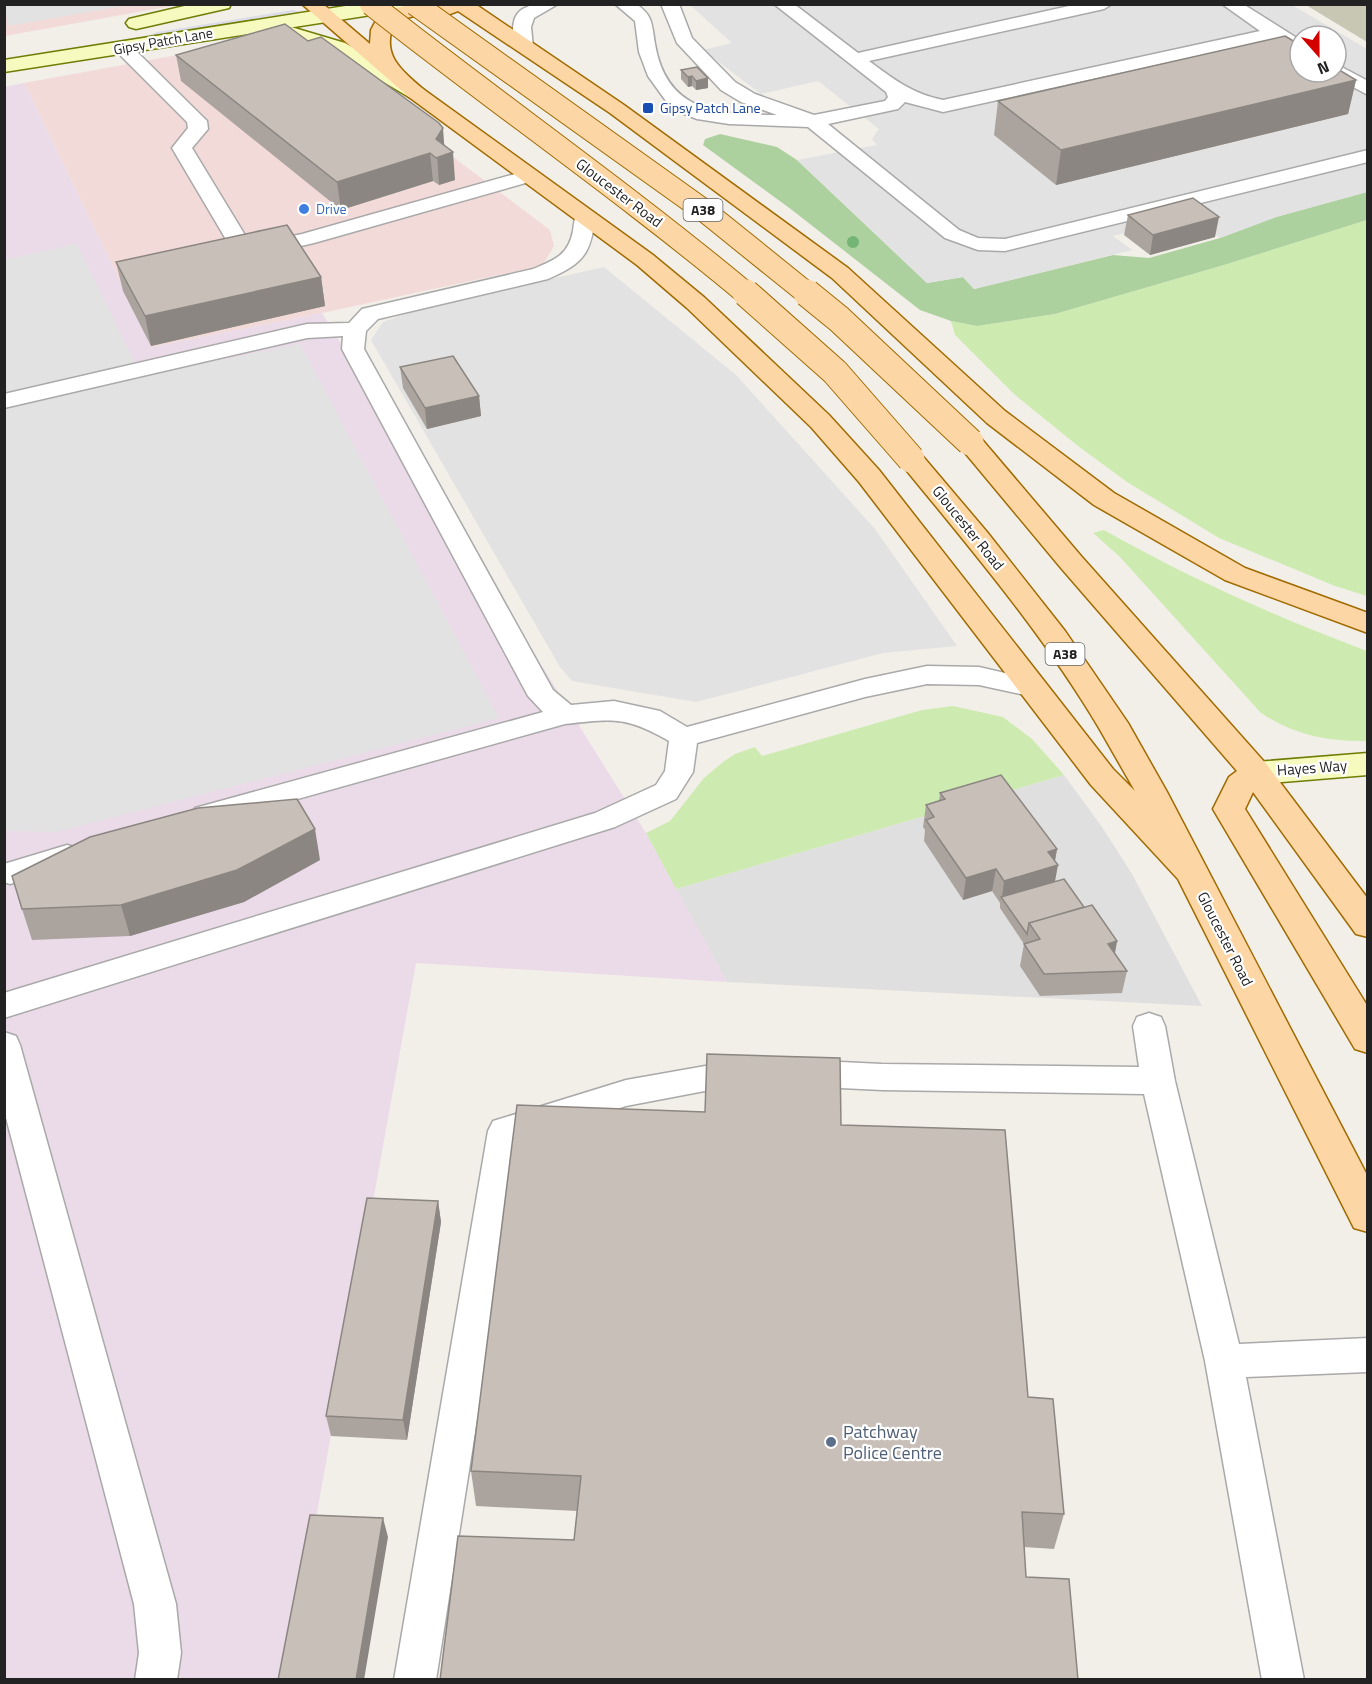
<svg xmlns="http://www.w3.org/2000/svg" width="1372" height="1684" font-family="'Titillium Web',sans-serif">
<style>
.residential{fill:#e0dfdf}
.commercial{fill:#f2dad9}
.industrial{fill:#ebdbe8}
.construction{fill:#c7c7b4}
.grass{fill:#cdebb0}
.forest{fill:#add19e}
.parking{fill:#e2e2e2;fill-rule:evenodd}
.plaza{fill:#dddde8}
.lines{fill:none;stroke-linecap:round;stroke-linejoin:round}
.lane-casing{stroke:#a9a9a9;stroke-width:3}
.secondary-casing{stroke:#707d05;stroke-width:3}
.primary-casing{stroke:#a06b00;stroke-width:3}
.lane{fill:#fff;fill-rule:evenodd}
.secondary{fill:#f7fabf;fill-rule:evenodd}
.primary{fill:#fcd6a4;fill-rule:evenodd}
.primary-bridge-far1-casing{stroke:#a06b00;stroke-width:24;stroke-linecap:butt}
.primary-bridge-casing{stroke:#a06b00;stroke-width:29;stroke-linecap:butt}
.primary-bridge-far1{stroke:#fcd6a4;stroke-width:22}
.primary-bridge{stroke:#fcd6a4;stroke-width:27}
.tree{fill:#74b475}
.wall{fill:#aba49e}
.shaded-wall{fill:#8b8681}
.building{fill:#c7bfb8;stroke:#8b8681;stroke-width:1.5}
.transit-dot{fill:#1a4fb4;stroke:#fff;stroke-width:2}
.shop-dot{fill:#3f7fe0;stroke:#fff;stroke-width:2}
.service-dot{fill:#5c6f8a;stroke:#fff;stroke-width:2}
.labels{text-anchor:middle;stroke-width:4.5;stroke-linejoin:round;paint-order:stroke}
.far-street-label{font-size:14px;fill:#222;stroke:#fff}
.far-transit-label{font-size:14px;fill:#164399;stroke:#fff;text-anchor:start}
.far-shop-label{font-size:14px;fill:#366cbe;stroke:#fff;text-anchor:start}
.shield{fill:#fff;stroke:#646464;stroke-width:1.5}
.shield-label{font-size:14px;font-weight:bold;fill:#222}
.street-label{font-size:15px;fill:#222;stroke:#fff}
.near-service-label{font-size:18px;fill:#4e5e75;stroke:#fff;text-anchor:start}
</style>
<rect width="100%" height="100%" fill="#f2efe9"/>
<path class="residential" d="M 1064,775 L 1102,827 L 1132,874 L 1202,1006 L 727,982 L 676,889 Z"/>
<path class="commercial" d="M 5,5 L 177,5 L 5,36 Z
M 232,45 L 315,53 L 550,230 L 554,246 L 545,261 L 540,266 L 322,313 L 152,347 L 24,83 Z"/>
<path class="industrial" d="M 24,83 L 152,347 L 322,313 L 646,833 L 727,982 L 416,963 L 287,1679 L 5,1680 L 4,87 Z"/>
<path class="construction" d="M 1306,5 L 1367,5 L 1367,42 Z"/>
<path class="grass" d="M 1367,220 L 1367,596 L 1335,586 L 1219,538 L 1127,482 L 1078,446 L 1014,394 L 955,335 L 951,321 L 977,326 L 1055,314 L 1224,265 Z
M 1104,530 C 1189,578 1276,617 1367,651 L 1367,741 C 1328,742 1294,735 1261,713 L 1119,556 L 1093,533 Z
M 953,706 L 1003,717 L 1032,739 L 1064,775 L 676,889 L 646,833 L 670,821 L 704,778 L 723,762 L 735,754 L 755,747 L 762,756 L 922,710 Z"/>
<path class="forest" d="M 720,134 L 777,147 L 797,160 L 927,283 L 963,277 L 974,289 L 1113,255 L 1149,258 L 1220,238 L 1276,217 L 1367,192 L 1367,220 L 1224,265 L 1055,314 L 977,326 L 951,321 L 920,310 L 792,210 L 703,145 L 705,139 Z"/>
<path class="parking" d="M 5,4 L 128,4 L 128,5 L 9,26 L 5,13 Z
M 690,5 L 1292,5 L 1367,49 L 1367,192 L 1276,217 L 1220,238 L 1191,216 L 1113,236 L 1132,250 L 974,289 L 963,277 L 927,283 L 797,160 L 877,145 L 872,139 L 879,129 L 818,81 L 761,94 L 703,50 L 732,43 ZM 1300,36 L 1336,36 L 1336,72 L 1300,72 Z
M 77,244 L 141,376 L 300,344 L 499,718 L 56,832 L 8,831 L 5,828 L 4,260 Z
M 604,267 L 736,375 L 875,529 L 957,646 L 883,653 L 696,702 L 572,681 L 560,667 L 371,340 L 383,322 L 422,308 Z"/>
<path class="plaza" d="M 293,10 L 302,12 L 297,15 L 161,37 L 150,35 L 157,32 Z"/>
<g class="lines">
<g class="lane-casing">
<path id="lane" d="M 534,4 L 558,4 L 534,18 L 531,27 L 533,47 L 530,51 L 518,51 C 512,42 510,19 520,11 C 523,8 530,6 534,4 Z
M 615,4 L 636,4 C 653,15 652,25 655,44 C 667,114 719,114 777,115 L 741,102 L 721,90 L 677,43 L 661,4 L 679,4 L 692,38 L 735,82 L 755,94 L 814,115 L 885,101 L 888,97 L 886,92 L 774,4 L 794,4 L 858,53 L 1078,4 L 1112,4 L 1104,9 L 869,61 C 893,79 913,94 943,100 L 1260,31 L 1222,4 L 1243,4 L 1300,40 L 1300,53 L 1273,39 L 943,112 L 905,102 L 898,109 L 828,124 L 959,230 L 978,238 L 1005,239 L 1368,150 L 1368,162 L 1005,251 L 978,250 L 945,238 L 808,127 L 729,124 L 697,119 L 679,112 L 666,101 L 648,76 L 639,52 L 635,21 Z
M 123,43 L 129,44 L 207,121 L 208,129 L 192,148 L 251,245 L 302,234 L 529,170 L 536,172 L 539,176 L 536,180 L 314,243 L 245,259 L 237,258 L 172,148 L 188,128 L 187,122 L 117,52 L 114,48 L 117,44 Z
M 1336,64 L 1368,81 L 1368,95 L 1329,74 L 1328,72 L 1336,72 Z
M 585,211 L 592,213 L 595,217 C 591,255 582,264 548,279 L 378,319 L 366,331 L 364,349 L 553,690 L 571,705 L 614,701 L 660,711 L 687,727 L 865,679 L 927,666 L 979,667 L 1044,682 L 1048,688 L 1044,694 L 1034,697 L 979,685 L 927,684 L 865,697 L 697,743 L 693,772 L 676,799 L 615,827 L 4,1018 L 4,993 L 595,813 L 656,785 L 665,771 L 669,741 C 625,716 614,719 565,724 L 205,825 L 195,822 L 190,815 L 195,808 L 543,712 L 528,696 L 342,349 L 343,336 L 307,338 L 4,408 L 4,394 L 307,324 L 349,323 L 362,309 L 533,269 C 554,260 568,256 573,231 C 574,224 574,218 578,213 Z
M 67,845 L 78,848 L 82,856 L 78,864 L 10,884 L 4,882 L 4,864 Z
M 1149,1013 L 1161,1017 L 1165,1026 L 1175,1081 L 1239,1344 L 1368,1338 L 1368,1372 L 1246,1377 L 1304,1680 L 1262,1680 L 1205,1361 L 1144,1094 L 882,1090 L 799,1086 L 787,1082 L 782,1073 L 787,1064 L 799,1060 L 882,1064 L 1139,1067 L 1133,1026 L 1137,1017 Z
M 4,1032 L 16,1036 L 20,1045 L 176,1604 L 181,1653 L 177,1680 L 135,1680 L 139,1653 L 134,1604 L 4,1110 Z
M 745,1059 L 757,1063 L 762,1072 L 757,1081 L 626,1106 L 521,1140 L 436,1680 L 394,1680 L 488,1131 L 493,1121 L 626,1080 Z"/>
</g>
<g class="secondary-casing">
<path id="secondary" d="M 193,4 L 231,4 L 229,8 L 136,29 L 129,27 L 126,23 L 129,19 Z
M 358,4 L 412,4 L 410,8 L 403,10 L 4,72 L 4,60 Z
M 291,27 L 345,43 L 423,89 L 426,93 L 423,97 L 416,99 L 409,97 L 331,51 L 284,37 L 281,33 L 284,29 Z
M 1368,753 L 1368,775 L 1256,784 L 1245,781 L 1240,773 L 1245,765 L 1256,762 Z"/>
</g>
<g class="primary-casing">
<path id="primary" d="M 302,4 L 323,4 L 370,44 L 371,30 L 380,13 L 411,4 L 475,4 L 624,105 L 848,268 L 1005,411 L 1114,493 L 1245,568 L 1368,613 L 1368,633 L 1225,580 L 1094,505 L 987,423 L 832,278 L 610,113 L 458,11 L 450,14 L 418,15 L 395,21 C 380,54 400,69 423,89 L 653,255 L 705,298 L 829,415 L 879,470 L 1113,769 L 1135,791 C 1123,770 1111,749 1099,728 C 1043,634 971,549 902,465 L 898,459 L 902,453 L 911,451 L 920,453 L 987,532 L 1065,631 L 1128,723 L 1167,792 L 1368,1177 L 1368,1232 L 1354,1228 L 1178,879 L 1091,785 L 859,482 L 811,427 L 687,308 L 637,265 L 409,97 Z
M 970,434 L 979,436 L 1081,556 L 1267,765 L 1368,899 L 1368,937 L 1356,934 L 1253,792 L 1245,809 L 1368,1007 L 1368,1053 L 1355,1049 L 1213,809 L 1229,777 L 1237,771 L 1061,568 L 961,448 L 957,442 L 961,436 Z"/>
</g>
<use href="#lane" class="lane"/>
<use href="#secondary" class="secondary"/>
<use href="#primary" class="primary"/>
<g class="primary-bridge-far1-casing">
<path id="primary-bridge-far1" d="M 371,4 C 495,102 626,193 748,295
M 415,4 L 706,212 L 809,295"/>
</g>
<g class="primary-bridge-casing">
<path id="primary-bridge" d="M 746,293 L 835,372 L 911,459
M 807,293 L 839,319 L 970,442"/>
</g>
<use href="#primary-bridge-far1" class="primary-bridge-far1"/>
<use href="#primary-bridge" class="primary-bridge"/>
</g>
<circle class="tree" cx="853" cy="242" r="6"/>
<path class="wall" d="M 176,55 L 444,145 L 455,180 L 439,185 L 433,181 L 341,210 L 181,81 Z
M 681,70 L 708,88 L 696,90 L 692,86 L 688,87 L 681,79 Z
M 1356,80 L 1348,114 L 1056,185 L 994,135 L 998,101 Z
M 1128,215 L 1215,237 L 1150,255 L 1124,235 Z
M 116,262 L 321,277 L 325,306 L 151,346 L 123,291 Z
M 400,367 L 479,396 L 481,416 L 427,429 L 403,388 Z
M 940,793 L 1057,849 L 1055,861 L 1055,881 L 1084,907 L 1117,941 L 1115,953 L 1127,971 L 1122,993 L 1040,996 L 1020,966 L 1024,944 L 1000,908 L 1000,903 L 992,891 L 963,900 L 924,841 L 925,830 L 923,827 L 926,805 L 939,801 Z
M 320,860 L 244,902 L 130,936 L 32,940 L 22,909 Z
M 841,1125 L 1028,1397 L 1064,1514 L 1054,1549 L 1024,1547 L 1026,1577 L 1078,1680 L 574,1540 L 577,1511 L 476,1506 L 471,1471 Z
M 438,1201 L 441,1222 L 407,1440 L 331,1436 L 326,1416 Z"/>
<path class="shaded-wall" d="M 692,76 L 692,86 L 688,87 L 688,77 Z
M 708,78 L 708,88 L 696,90 L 696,81 Z
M 1356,80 L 1348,114 L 1056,185 L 1061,150 Z
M 443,128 L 445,155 L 453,152 L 455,180 L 439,185 L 436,139 Z
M 430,153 L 433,181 L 341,210 L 337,182 Z
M 1219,217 L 1215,237 L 1150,255 L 1153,235 Z
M 321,277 L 325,306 L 151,346 L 145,316 Z
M 479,396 L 481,416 L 427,429 L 425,408 Z
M 315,829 L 320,860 L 244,902 L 130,936 L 121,905 Z
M 1057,849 L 1054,866 L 1058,865 L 1054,887 L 1002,897 L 1004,881 L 1048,852 Z
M 996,869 L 992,891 L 963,900 L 966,878 Z
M 1117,941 L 1113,963 L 1108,944 Z
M 438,1201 L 441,1222 L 407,1440 L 403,1420 Z
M 383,1518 L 388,1537 L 364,1680 L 356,1680 Z"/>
<path class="building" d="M 285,24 L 308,41 L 321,37 L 439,123 L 443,128 L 436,139 L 453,152 L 436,158 L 430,153 L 337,182 L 176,55 Z
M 1285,36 L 1300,45 L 1300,72 L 1336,72 L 1336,68 L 1356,80 L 1061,150 L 998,101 Z
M 697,67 L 708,78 L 696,81 L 692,76 L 688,77 L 681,70 Z
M 1193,198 L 1219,217 L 1153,235 L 1128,215 Z
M 287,225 L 321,277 L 145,316 L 116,262 Z
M 453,356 L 479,396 L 425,408 L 400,367 Z
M 1001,775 L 1057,849 L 1048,852 L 1058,865 L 1004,881 L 996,869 L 966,878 L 926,820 L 934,817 L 926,805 L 945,799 L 940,793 Z
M 297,799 L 315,829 L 237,870 L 121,905 L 22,909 L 12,876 L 90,837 L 198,808 Z
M 1064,879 L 1084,907 L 1029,923 L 1027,934 L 1001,897 Z
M 1092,905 L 1117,941 L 1108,944 L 1127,971 L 1044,974 L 1024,944 L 1040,939 L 1029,923 Z
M 707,1054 L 840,1058 L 841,1125 L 1005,1130 L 1028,1397 L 1053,1399 L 1064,1514 L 1022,1512 L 1026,1577 L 1069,1579 L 1078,1680 L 440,1680 L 458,1536 L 574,1540 L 581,1476 L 471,1471 L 517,1105 L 705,1112 Z
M 367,1198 L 438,1201 L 403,1420 L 326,1416 Z
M 310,1515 L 383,1518 L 356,1680 L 278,1680 Z"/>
<rect class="transit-dot" x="642" y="102" width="12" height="12" rx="3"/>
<circle class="shop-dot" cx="304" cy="209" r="6"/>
<circle class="service-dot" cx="831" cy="1442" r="6"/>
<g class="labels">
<g class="far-street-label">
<text transform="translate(163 41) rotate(-10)" y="5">Gipsy Patch Lane</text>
</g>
<g class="far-transit-label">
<text x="660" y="113">Gipsy Patch Lane</text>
</g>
<g class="far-shop-label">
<text x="316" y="214">Drive</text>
</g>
<g class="shield">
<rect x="683.5" y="199" width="39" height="22" rx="4.5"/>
<rect x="1045.5" y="643" width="39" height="22" rx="4.5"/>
</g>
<g class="shield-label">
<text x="703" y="215">A38</text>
<text x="1065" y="659">A38</text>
</g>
<g class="street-label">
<text transform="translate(619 193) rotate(37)" y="5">Gloucester Road</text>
<text transform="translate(968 528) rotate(51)" y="5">Gloucester Road</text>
<text transform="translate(1312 768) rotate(-4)" y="5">Hayes Way</text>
<text transform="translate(1225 939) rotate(63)" y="5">Gloucester Road</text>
</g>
<g class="near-service-label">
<text x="843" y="1438">Patchway<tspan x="843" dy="21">Police Centre</tspan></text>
</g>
</g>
<rect width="1372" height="1684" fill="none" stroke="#222222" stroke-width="12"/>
<g transform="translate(1318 54) rotate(159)"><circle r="28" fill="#ffffff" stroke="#a7a7a7" stroke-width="1.5"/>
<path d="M0-4.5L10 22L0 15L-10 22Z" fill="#d40000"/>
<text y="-9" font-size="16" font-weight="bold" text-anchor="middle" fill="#222222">N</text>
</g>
</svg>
